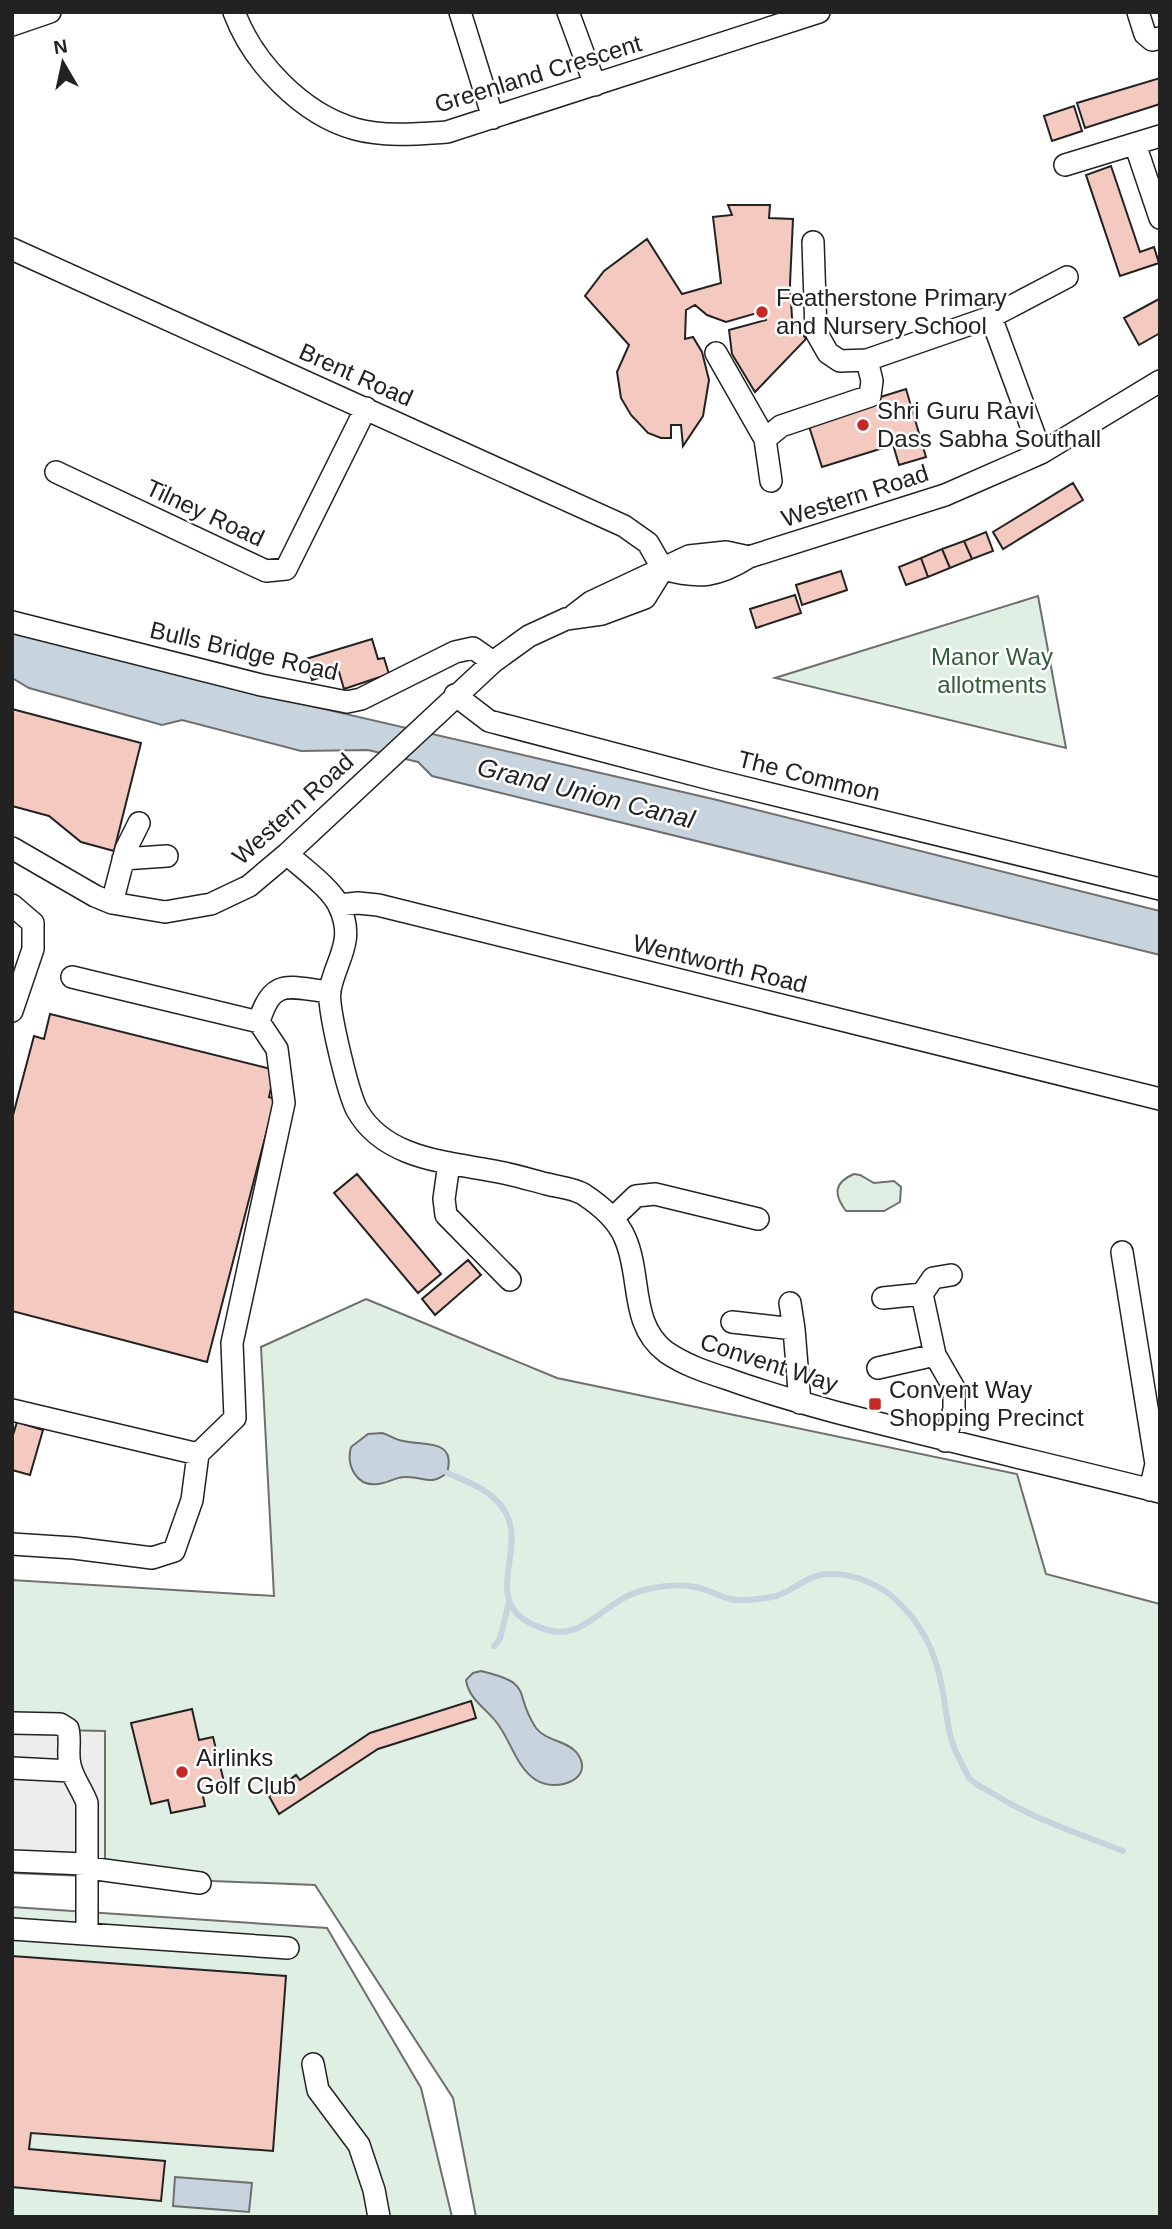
<svg xmlns="http://www.w3.org/2000/svg" width="1172" height="2229" font-family="Helvetica,sans-serif">
<style>
.green{fill:#e0efe3;stroke:#6f6f6f;stroke-width:2}
.parking{fill:#ededed;stroke:#6f6f6f;stroke-width:2}
.water{fill:#c7d3dd;stroke:#6f6f6f;stroke-width:2}
.lines{fill:none;stroke-linecap:round;stroke-linejoin:round}
.stream{stroke:#c7d3dd;stroke-width:6}
.building{fill:#f3c9c0;stroke:#222;stroke-width:2}
.minor-casing{stroke:#222;stroke-width:24}
.minor{stroke:#fff;stroke-width:21}
.poi-dot{fill:#c62828;stroke:#fff;stroke-width:2.5}
.labels{text-anchor:middle;stroke-width:5;stroke-linejoin:round;paint-order:stroke}
.street-label{font-size:24px;fill:#222;stroke:#fff}
.poi-label{font-size:24px;fill:#222;stroke:#fff;text-anchor:start}
.park-label{font-size:24px;fill:#2f5e38;stroke:#fff}
.water-label{font-size:26px;font-style:italic;fill:#222;stroke:#fff}
</style>
<rect width="100%" height="100%" fill="#fff"/>
<path class="green" d="M 1038,596 L 1066,748 L 775,678 Z
M 854,1174 L 860,1175 L 874,1183 L 894,1181 L 901,1187 L 900,1202 L 884,1211 L 846,1211 C 834,1195 833,1183 854,1174 Z
M 366,1299 L 557,1378 L 1017,1474 L 1046,1574 L 1160,1604 L 1160,2217 L 476,2217 L 453,2098 L 315,1885 L 12,1873 L 12,1580 L 274,1596 L 261,1347 Z
M 12,1907 L 327,1928 L 421,2088 L 452,2217 L 12,2217 Z"/>
<path class="parking" d="M 12,1729 L 105,1731 L 105,1866 L 12,1865 Z"/>
<path class="water" d="M 12,631 L 229,687 L 713,799 L 1160,911 L 1160,955 L 432,776 L 418,762 L 368,750 L 301,751 L 182,720 L 162,725 L 29,688 L 12,678 Z
M 382,1433 C 389,1435 396,1440 403,1441 C 423,1446 457,1438 447,1473 C 429,1487 424,1476 405,1477 C 396,1477 388,1483 378,1484 C 356,1487 346,1465 351,1447 L 368,1434 Z
M 481,1671 C 536,1684 512,1692 536,1728 C 546,1741 568,1741 577,1753 C 596,1779 557,1793 536,1780 C 516,1767 511,1741 497,1723 C 486,1708 469,1700 466,1680 L 473,1673 Z
M 175,2177 L 252,2183 L 249,2212 L 173,2206 Z"/>
<g class="lines">
<path class="stream" d="M 447,1473 C 469,1482 496,1492 507,1515 C 526,1556 475,1610 548,1630 C 582,1640 603,1605 632,1594 C 649,1587 677,1583 695,1587 C 707,1589 718,1596 730,1599 C 742,1602 760,1599 772,1597 C 794,1593 807,1571 836,1574 C 853,1575 871,1582 885,1591 C 895,1597 904,1608 912,1617 C 933,1644 940,1671 945,1705 C 948,1725 950,1743 960,1760 C 963,1766 966,1774 970,1779 C 977,1786 989,1791 997,1796 C 1036,1820 1080,1834 1123,1851
M 494,1646 L 500,1639 L 509,1602"/>
</g>
<path class="building" d="M 1160,78 L 1160,104 L 1085,128 L 1077,103 Z
M 1074,106 L 1082,131 L 1052,141 L 1044,116 Z
M 1111,166 L 1140,252 L 1154,247 L 1159,263 L 1120,276 L 1086,175 Z
M 728,205 L 770,205 L 769,218 L 793,219 L 790,284 L 792,318 L 806,339 L 755,392 L 732,354 L 729,330 L 766,320 L 764,311 L 726,322 L 707,315 L 695,305 L 686,310 L 685,339 L 693,337 L 702,352 L 709,380 L 703,416 L 683,446 L 681,425 L 671,425 L 671,438 L 661,438 L 648,433 L 631,415 L 621,398 L 617,372 L 629,345 L 585,296 L 604,271 L 647,239 L 682,294 L 721,283 L 713,217 L 732,215 Z
M 1159,299 L 1160,333 L 1139,345 L 1124,318 Z
M 906,389 L 926,457 L 899,465 L 889,431 L 878,434 L 883,448 L 822,467 L 807,420 Z
M 1073,483 L 1083,500 L 1003,549 L 993,532 Z
M 986,532 L 993,551 L 972,559 L 964,541 Z
M 964,541 L 972,559 L 950,568 L 942,549 Z
M 942,549 L 950,568 L 928,577 L 921,558 Z
M 921,558 L 928,577 L 906,585 L 899,567 Z
M 841,571 L 847,590 L 802,605 L 796,585 Z
M 795,595 L 801,613 L 756,628 L 750,609 Z
M 372,639 L 378,659 L 384,658 L 389,674 L 344,689 L 339,672 L 312,680 L 306,659 Z
M 12,709 L 141,743 L 114,851 L 81,842 L 49,816 L 12,806 Z
M 50,1014 L 275,1070 L 269,1097 L 275,1099 L 207,1362 L 12,1311 L 12,1119 L 34,1036 L 44,1039 Z
M 357,1174 L 441,1274 L 418,1293 L 334,1193 Z
M 468,1260 L 481,1275 L 435,1315 L 422,1299 Z
M 17,1422 L 43,1430 L 30,1475 L 12,1470 L 12,1438 Z
M 471,1701 L 476,1718 L 378,1749 L 279,1814 L 269,1796 L 296,1775 L 300,1780 L 370,1733 Z
M 192,1709 L 199,1740 L 213,1737 L 225,1786 L 202,1791 L 205,1806 L 171,1813 L 168,1800 L 151,1804 L 131,1723 Z
M 12,1956 L 286,1976 L 273,2151 L 31,2133 L 29,2149 L 165,2161 L 161,2201 L 12,2187 Z"/>
<g class="lines">
<g class="minor-casing">
<path id="minor" d="M 234,12 C 253,63 302,114 355,129 C 384,137 417,134 447,132 L 819,12
M 460,12 L 493,118
M 568,12 L 595,85
M 1138,12 L 1145,34 L 1152,40 L 1160,38
M 12,25 L 50,12
M 1135,144 L 1160,218
M 1065,165 L 1160,136
M 813,242 L 816,332 L 828,353 L 840,361 L 867,360 L 991,317 L 1067,277
M 12,249 L 624,526 L 648,543 L 663,569
M 991,317 L 1041,453
M 716,353 L 765,439 L 771,481
M 765,439 L 781,426 L 870,396 L 872,381 L 867,360
M 56,472 L 266,571 L 286,569 L 366,408
M 574,615 L 591,602 L 689,556 L 726,552 L 749,557
M 12,622 L 261,685 L 347,702 L 361,699 L 455,652 L 473,648 L 493,662
M 455,695 L 489,721 L 718,781 L 1160,889
M 12,848 L 95,896 L 112,903 L 165,912 L 211,904 L 249,886 L 287,854 L 493,662 L 529,636 L 566,619 L 602,614 L 645,598 L 663,569 C 699,579 718,577 749,557 L 945,495 L 1041,453 L 1160,381
M 287,854 C 301,867 331,888 339,906 C 356,941 336,959 330,990 C 327,1007 348,1093 357,1110 C 385,1160 449,1162 499,1172 C 515,1175 531,1180 547,1184 C 558,1187 573,1188 583,1194 C 600,1205 617,1219 625,1238 C 642,1276 629,1324 666,1352 C 685,1365 706,1372 728,1379 C 763,1392 799,1402 835,1412 C 943,1440 1052,1465 1160,1492
M 123,859 L 167,856
M 112,903 L 126,849 L 139,823
M 12,905 L 33,923 L 33,949 L 12,1011
M 339,905 L 358,903 L 378,905 L 1160,1099
M 72,977 L 259,1022 L 277,1049 L 284,1103 L 232,1343 L 235,1418 L 198,1454
M 259,1022 C 272,976 290,988 330,992
M 449,1163 L 444,1199 L 446,1215 L 510,1280
M 613,1218 L 636,1196 L 655,1194 L 758,1219
M 1122,1252 L 1156,1464 L 1150,1490
M 922,1294 L 933,1278 L 951,1275
M 883,1298 L 922,1294 L 935,1355 L 954,1388 L 954,1409 L 945,1441
M 790,1303 L 794,1329
M 732,1322 L 794,1329 L 800,1403
M 878,1368 L 935,1355
M 12,1410 L 198,1454 L 192,1500 L 174,1551 L 152,1558 L 74,1548 L 12,1544
M 12,1723 L 60,1724 L 68,1729 C 71,1741 67,1753 70,1765 C 73,1779 82,1789 87,1803 L 87,1934
M 12,1768 L 71,1771
M 12,1861 L 85,1864 L 89,1868 L 200,1883
M 12,1929 L 288,1948
M 313,2064 L 318,2090 L 359,2145 L 374,2190 L 379,2217"/>
</g>
<use href="#minor" class="minor"/>
</g>
<g class="poi-dot">
<circle cx="762" cy="312" r="7"/>
<circle cx="863" cy="425" r="7"/>
<rect x="868" y="1397" width="14" height="14" rx="3.5"/>
<circle cx="182" cy="1772" r="7"/>
</g>
<g class="labels">
<g class="street-label">
<text transform="translate(538 74) rotate(-17)" y="8">Greenland Crescent</text>
<text transform="translate(356 375) rotate(24)" y="8">Brent Road</text>
<text transform="translate(855 496) rotate(-18)" y="8">Western Road</text>
<text transform="translate(205 513) rotate(25)" y="8">Tilney Road</text>
<text transform="translate(244 651) rotate(13)" y="8">Bulls Bridge Road</text>
<text transform="translate(809 776) rotate(14)" y="8">The Common</text>
<text transform="translate(293 809) rotate(-42)" y="8">Western Road</text>
<text transform="translate(720 964) rotate(14)" y="8">Wentworth Road</text>
<text transform="translate(769 1363) rotate(18)" y="8">Convent Way</text>
</g>
<g class="poi-label">
<text x="776" y="306">Featherstone Primary<tspan x="776" dy="28">and Nursery School</tspan></text>
<text x="877" y="419">Shri Guru Ravi<tspan x="877" dy="28">Dass Sabha Southall</tspan></text>
<text x="889" y="1398">Convent Way<tspan x="889" dy="28">Shopping Precinct</tspan></text>
<text x="196" y="1766">Airlinks<tspan x="196" dy="28">Golf Club</tspan></text>
</g>
<g class="park-label">
<text x="992" y="665">Manor Way<tspan x="992" dy="28">allotments</tspan></text>
</g>
<g class="water-label">
<text transform="translate(586 793) rotate(14)" y="9">Grand Union Canal</text>
</g>
</g>
<rect width="1172" height="2229" fill="none" stroke="#222222" stroke-width="28"/>
<g transform="translate(63 63) rotate(351)" stroke="#ffffff" stroke-width="5" paint-order="stroke">
<path d="M0-5L12 26L0 18L-12 26Z" fill="#222222"/>
<text y="-10" font-size="19" font-weight="bold" text-anchor="middle" fill="#222222">N</text>
</g>
</svg>
